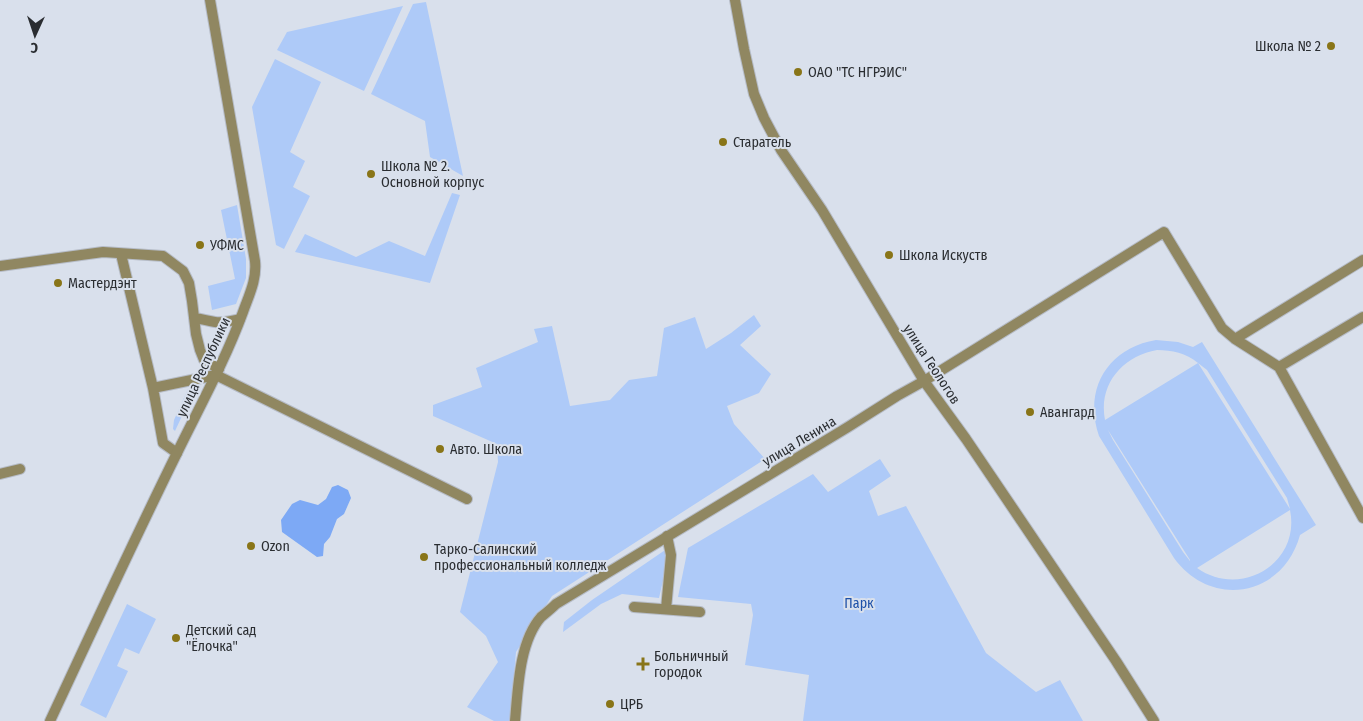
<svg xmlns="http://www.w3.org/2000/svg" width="1363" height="721" font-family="'Fira Sans Condensed',sans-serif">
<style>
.green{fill:#aecaf8;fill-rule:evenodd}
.water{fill:#7da9f5}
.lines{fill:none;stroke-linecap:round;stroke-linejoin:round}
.minor-casing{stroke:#b6bcc7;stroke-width:12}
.tertiary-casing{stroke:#b6bcc7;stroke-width:12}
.minor{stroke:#908761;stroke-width:10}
.tertiary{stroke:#908761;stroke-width:10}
.poi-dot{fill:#897518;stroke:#d9e0ec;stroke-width:2}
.labels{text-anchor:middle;stroke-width:4;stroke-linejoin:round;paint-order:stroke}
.poi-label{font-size:14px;fill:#2a2d31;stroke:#d9e0ec;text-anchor:start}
.street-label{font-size:14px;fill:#2a2d31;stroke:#d9e0ec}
.park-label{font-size:14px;fill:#1e51a9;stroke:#d9e0ec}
</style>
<rect width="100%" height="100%" fill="#d9e0ec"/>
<path class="green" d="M 426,2 L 463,176 L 430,157 L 425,121 L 371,94 L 413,4 Z
M 403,6 L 364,91 L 277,50 L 287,32 Z
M 275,59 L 321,82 L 290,152 L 305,161 L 293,187 L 310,196 L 284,249 L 276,245 L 252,107 Z
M 452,193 L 460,195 L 430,283 L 295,252 L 305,234 L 356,257 L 389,241 L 425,256 Z
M 237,205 L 246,259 L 246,278 L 236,304 L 212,310 L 208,286 L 235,279 L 221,210 Z
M 754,315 L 761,326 L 740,345 L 771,374 L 759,393 L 727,406 L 734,424 L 765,459 L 552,596 L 516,652 L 510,721 L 494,721 L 467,707 L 498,662 L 486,636 L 460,612 L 498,462 L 497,444 L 433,416 L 433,405 L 482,387 L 476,368 L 538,342 L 534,329 L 552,326 L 570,406 L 610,400 L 629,380 L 657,376 L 664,328 L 695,317 L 706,349 L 731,333 Z
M 1156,340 L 1178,342 L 1193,347 L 1202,342 L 1316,525 L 1300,535 C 1283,597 1211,609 1174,558 L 1099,436 C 1083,389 1108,348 1156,340 ZM 1157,350 C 1172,350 1186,353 1198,363 L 1105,420 C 1098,384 1123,356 1157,350 ZM 1198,363 L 1207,370 L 1287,498 L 1290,509 ZM 1108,430 L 1190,560 L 1190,561 L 1183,552 L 1113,440 ZM 1290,510 C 1301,563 1241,599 1197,568 Z
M 195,388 L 175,431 L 173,429 L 174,420 L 188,389 Z
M 880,459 L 891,476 L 869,491 L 878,516 L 906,506 L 986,653 L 1036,692 L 1060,680 L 1083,721 L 803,721 L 809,675 L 745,665 L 753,615 L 751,604 L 678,597 L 688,548 L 813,474 L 828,492 Z
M 671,546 L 659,598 L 622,594 L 601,604 L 563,632 L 564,622 L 592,600 Z
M 127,604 L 156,619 L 139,654 L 125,648 L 117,666 L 128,671 L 106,718 L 80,705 Z"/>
<path class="water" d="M 338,485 L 348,490 L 351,498 L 344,514 L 337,519 L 330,537 L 324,544 L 323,556 L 317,557 L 282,532 L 281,520 L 292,504 L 300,500 L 318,505 L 326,499 L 332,487 Z"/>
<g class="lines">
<g class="minor-casing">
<path id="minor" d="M 121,254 L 153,388
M 0,266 L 103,252 L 163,256 L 183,271 L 189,283 L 192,301 L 196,334 L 200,350 L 204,360 L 219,369
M 194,318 C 202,319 208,321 215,322 C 223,323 232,321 240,319
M 1235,339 L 1363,260
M 1279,367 L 1363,317
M 924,381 L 1164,232 L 1222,328 L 1235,339 L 1279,367 L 1363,518
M 177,453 L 163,443 L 153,388 L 216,375 L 467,499
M 0,474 L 20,469
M 634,607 L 700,612
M 666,609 L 671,555 L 667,536"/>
</g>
<g class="tertiary-casing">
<path id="tertiary" d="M 735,0 L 744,49 L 754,94 L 764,118 L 781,150 L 822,210 L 924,381 L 966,439 L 1116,661 L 1154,721
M 50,721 C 92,631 133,542 177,453 C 200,406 225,361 243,312 C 249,295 257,280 255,261 L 210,0
M 515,721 C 518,689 519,642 541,617 C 546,613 551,609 556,604 L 848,427 L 897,396 L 924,381"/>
</g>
<use href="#minor" class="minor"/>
<use href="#tertiary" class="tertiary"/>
</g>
<g class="poi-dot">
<circle cx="1331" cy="46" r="5"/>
<circle cx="798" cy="72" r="5"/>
<circle cx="723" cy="142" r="5"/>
<circle cx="371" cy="174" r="5"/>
<circle cx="200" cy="245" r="5"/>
<circle cx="889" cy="255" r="5"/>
<circle cx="58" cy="283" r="5"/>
<circle cx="1030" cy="412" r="5"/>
<circle cx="440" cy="449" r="5"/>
<circle cx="251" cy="546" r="5"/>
<circle cx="424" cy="557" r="5"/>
<circle cx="176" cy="638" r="5"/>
<path d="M640.5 656.5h5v5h5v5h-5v5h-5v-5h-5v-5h5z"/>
<circle cx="610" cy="704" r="5"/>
</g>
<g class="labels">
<g class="poi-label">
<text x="1321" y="51" text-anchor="end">Школа № 2</text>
<text x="808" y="77">ОАО "ТС НГРЭИС"</text>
<text x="733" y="147">Старатель</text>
<text x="381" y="171">Школа № 2.<tspan x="381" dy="16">Основной корпус</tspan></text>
<text x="210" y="250">УФМС</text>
<text x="899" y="260">Школа Искуств</text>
<text x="68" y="288">Мастердэнт</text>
<text x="1040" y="417">Авангард</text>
<text x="450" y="454">Авто. Школа</text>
<text x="261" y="551">Ozon</text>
<text x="434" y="554">Тарко-Салинский<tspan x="434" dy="16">профессиональный колледж</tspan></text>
<text x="186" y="635">Детский сад<tspan x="186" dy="16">"Ёлочка"</tspan></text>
<text x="654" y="661">Больничный<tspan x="654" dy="16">городок</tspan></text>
<text x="620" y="709">ЦРБ</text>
</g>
<g class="street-label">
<text transform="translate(932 364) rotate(57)" y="5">улица Геологов</text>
<text transform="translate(203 367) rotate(-65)" y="5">улица Республики</text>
<text transform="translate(799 441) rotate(-31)" y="5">улица Ленина</text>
</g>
<g class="park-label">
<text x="859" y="608">Парк</text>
</g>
</g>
<g transform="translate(35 35) rotate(183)" stroke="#d9e0ec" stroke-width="4" paint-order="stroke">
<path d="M0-4L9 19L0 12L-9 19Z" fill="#2a2d31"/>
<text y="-8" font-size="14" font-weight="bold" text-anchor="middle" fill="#2a2d31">С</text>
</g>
</svg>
